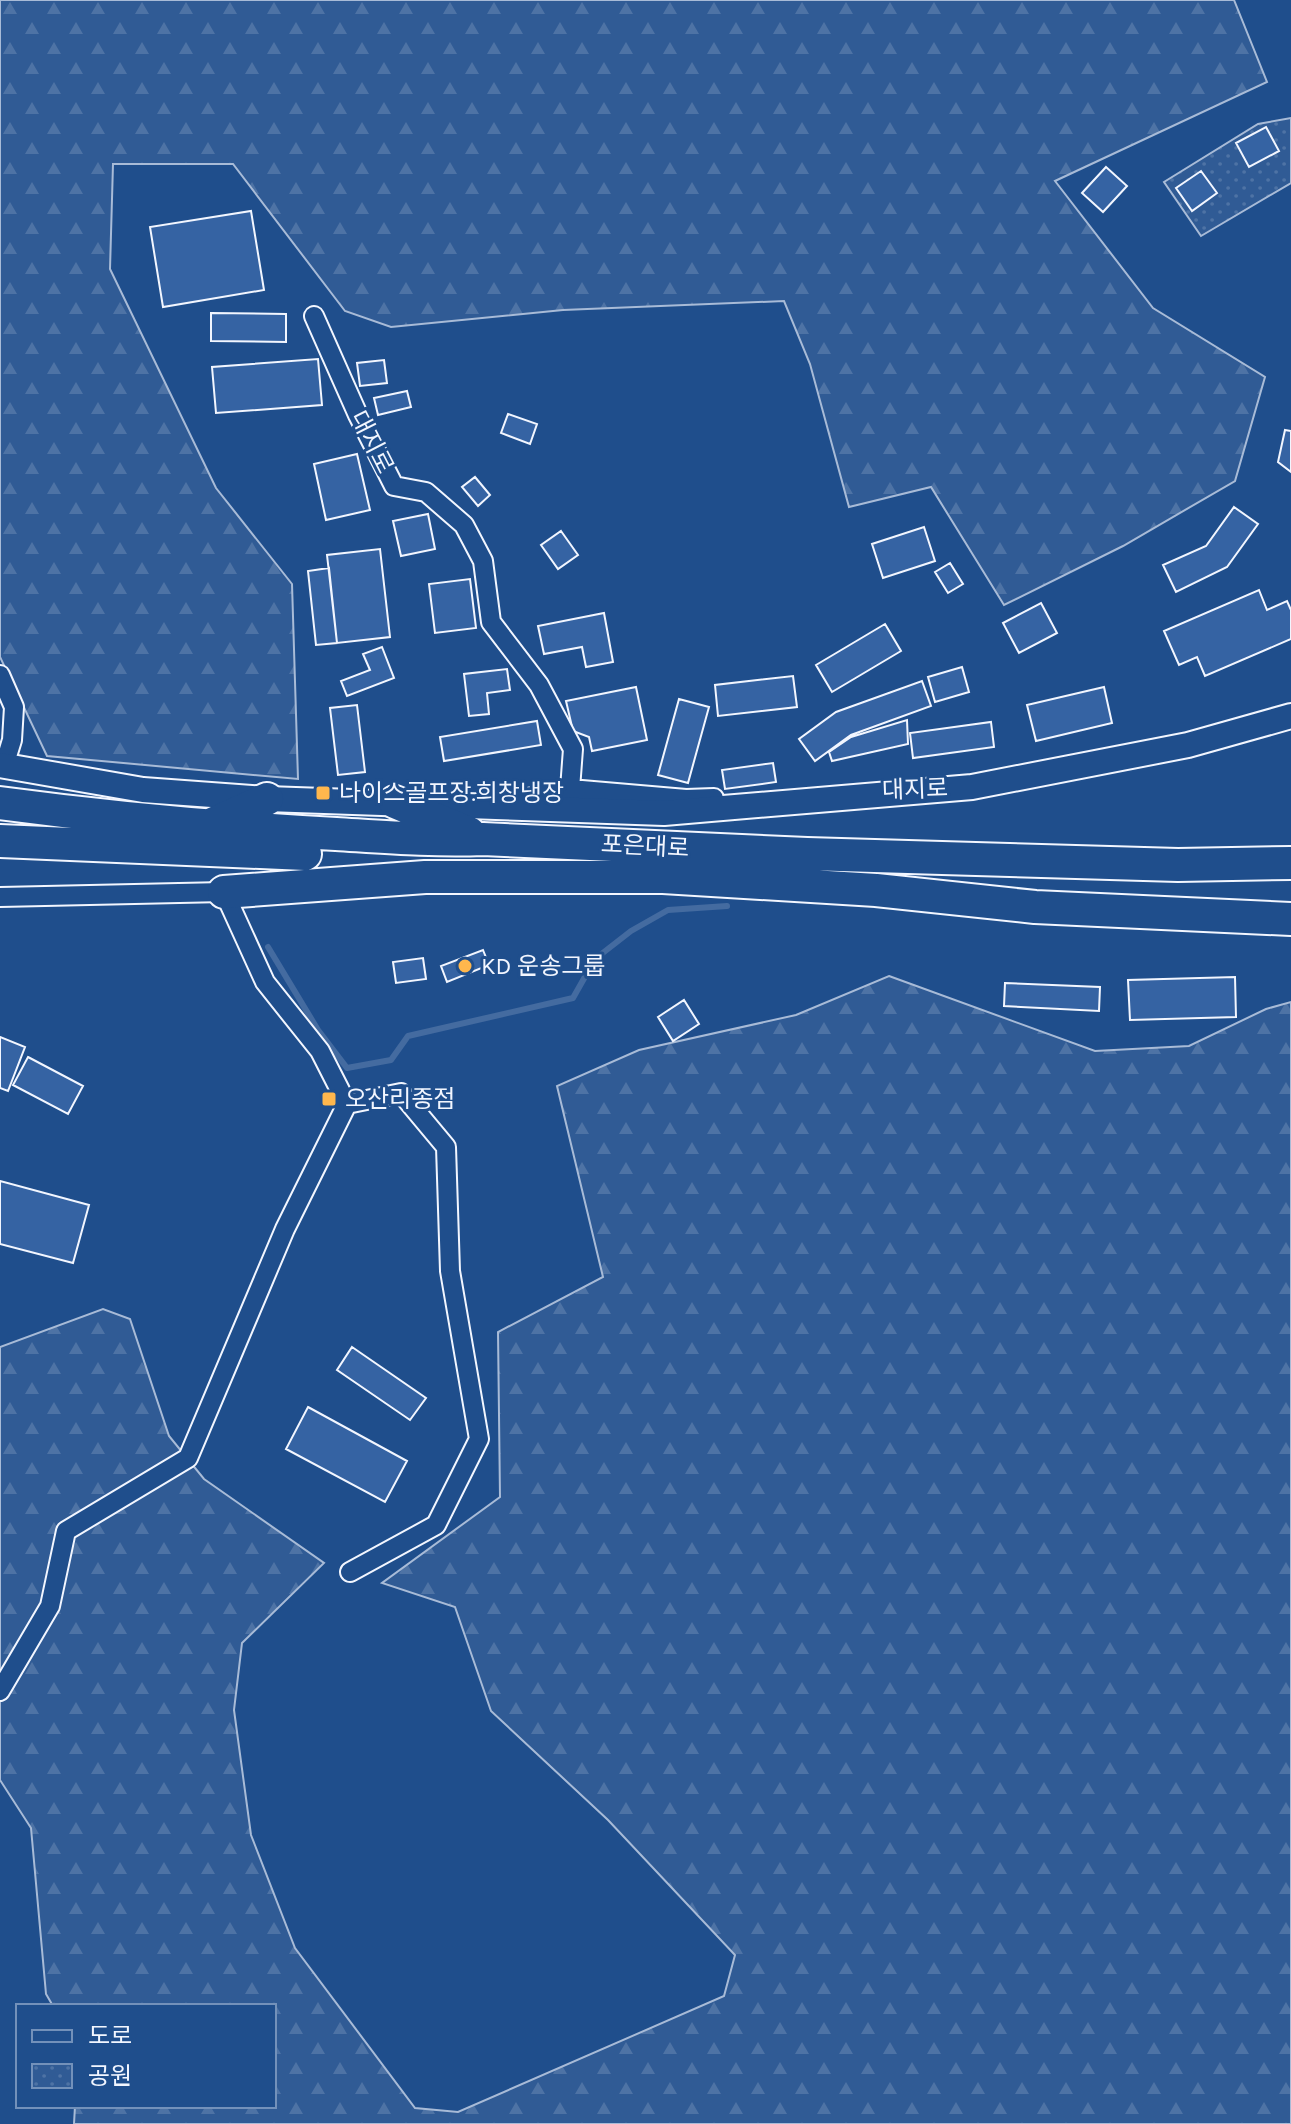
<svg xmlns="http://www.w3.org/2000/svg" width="1291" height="2124" font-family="Karla,'Noto Sans KR',sans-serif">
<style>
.forest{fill:url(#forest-firs);stroke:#a8bbd7;stroke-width:2}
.park{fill:url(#park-dots);stroke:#a8bbd7;stroke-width:2}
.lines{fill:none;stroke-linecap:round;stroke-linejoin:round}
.stream{stroke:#446ba0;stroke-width:6}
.building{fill:#3563a3;stroke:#f2f6ff;stroke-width:2}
.street-casing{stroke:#f2f6ff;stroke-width:22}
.secondary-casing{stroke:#f2f6ff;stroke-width:28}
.highway-casing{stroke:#f2f6ff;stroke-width:36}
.street{stroke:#1f4e8c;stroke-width:18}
.secondary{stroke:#1f4e8c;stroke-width:24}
.highway{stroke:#1f4e8c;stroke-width:32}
.poi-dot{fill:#ffb74d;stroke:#1f4e8c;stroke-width:3}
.labels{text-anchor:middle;stroke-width:6;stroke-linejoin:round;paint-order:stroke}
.street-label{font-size:24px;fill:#f2f6ff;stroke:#1f4e8c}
.poi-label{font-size:24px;fill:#f2f6ff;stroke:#1f4e8c;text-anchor:start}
</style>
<defs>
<pattern id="forest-firs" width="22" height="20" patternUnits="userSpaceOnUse" patternTransform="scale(2)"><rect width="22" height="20" fill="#305b95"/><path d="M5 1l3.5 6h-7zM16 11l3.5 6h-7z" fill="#4e73a5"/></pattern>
<pattern id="park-dots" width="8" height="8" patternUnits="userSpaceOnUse" patternTransform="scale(2)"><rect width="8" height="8" fill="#305b95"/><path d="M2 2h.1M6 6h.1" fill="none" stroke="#4e73a5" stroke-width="1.8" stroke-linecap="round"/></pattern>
</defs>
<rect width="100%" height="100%" fill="#1f4e8c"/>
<path class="forest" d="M 0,0 L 1234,0 L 1267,82 L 1055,181 L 1153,308 L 1265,377 L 1235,481 L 1123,546 L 1004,605 L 931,487 L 849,507 L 810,364 L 784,301 L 563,310 L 391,327 L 345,311 L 233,164 L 113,164 L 110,269 L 216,488 L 292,584 L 298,779 L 47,756 L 0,657 Z
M 889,976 L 1095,1051 L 1189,1046 L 1266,1009 L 1291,1002 L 1291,2124 L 74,2124 L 75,2106 L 274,2106 L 274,2006 L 53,2006 L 46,1994 L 31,1828 L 0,1780 L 0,1347 L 103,1309 L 130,1319 L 169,1436 L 204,1479 L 324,1563 L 242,1643 L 234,1710 L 251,1835 L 295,1948 L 415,2108 L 458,2112 L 724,1996 L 735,1955 L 608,1820 L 491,1711 L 455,1607 L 382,1583 L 500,1497 L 498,1332 L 603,1277 L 557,1086 L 639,1050 L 796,1015 Z"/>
<path class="park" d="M 1291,118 L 1291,183 L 1201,236 L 1164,182 L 1258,124 Z"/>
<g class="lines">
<path class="stream" d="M 268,947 L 318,1030 L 347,1068 L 391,1060 L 408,1036 L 573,998 L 595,959 L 631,931 L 668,910 L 727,906"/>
</g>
<path class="building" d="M 1266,127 L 1279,151 L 1249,167 L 1236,143 Z
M 1106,167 L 1127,186 L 1103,212 L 1082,193 Z
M 1201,171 L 1217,193 L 1192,211 L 1176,188 Z
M 251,211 L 264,290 L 163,307 L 150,227 Z
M 211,313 L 286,314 L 286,342 L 211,341 Z
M 318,359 L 322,405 L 216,413 L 212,367 Z
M 384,360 L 387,383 L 360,386 L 357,363 Z
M 407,391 L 411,407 L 378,415 L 374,398 Z
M 508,414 L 537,424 L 530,444 L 501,433 Z
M 1285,430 L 1291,431 L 1291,472 L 1278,462 Z
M 357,454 L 370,510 L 326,520 L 314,464 Z
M 475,477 L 490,495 L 478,506 L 462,487 Z
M 1234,507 L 1258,524 L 1227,567 L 1176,592 L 1163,565 L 1206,546 Z
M 428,514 L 435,549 L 401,556 L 393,521 Z
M 924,527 L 935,561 L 883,578 L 872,544 Z
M 561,531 L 578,555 L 558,569 L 541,545 Z
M 380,549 L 390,637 L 337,643 L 327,555 Z
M 950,563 L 963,584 L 948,593 L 935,572 Z
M 329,568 L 337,643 L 316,645 L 308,571 Z
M 470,579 L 476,628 L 435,633 L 429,584 Z
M 1259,590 L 1267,610 L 1287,601 L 1291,610 L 1291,639 L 1205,676 L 1197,657 L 1179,665 L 1164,631 Z
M 1041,603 L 1057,633 L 1019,653 L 1003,623 Z
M 604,613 L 613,662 L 586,667 L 582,647 L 544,654 L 538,626 Z
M 885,624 L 901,651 L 832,692 L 816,665 Z
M 382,647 L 394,678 L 347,696 L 341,681 L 370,670 L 363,654 Z
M 962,667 L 969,692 L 935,702 L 928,677 Z
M 507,669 L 510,690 L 487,693 L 489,714 L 469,716 L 464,674 Z
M 793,676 L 797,707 L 718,716 L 715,685 Z
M 922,681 L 931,706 L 851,735 L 815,761 L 799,739 L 836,712 Z
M 636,687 L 647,740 L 592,751 L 589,737 L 573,731 L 566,701 Z
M 1104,687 L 1112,723 L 1036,741 L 1027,705 Z
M 679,699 L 709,707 L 688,783 L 658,775 Z
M 357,705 L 365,772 L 338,775 L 330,708 Z
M 907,720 L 908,744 L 832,761 L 829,752 L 851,737 Z
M 537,721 L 541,745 L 444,761 L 440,737 Z
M 991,722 L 994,747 L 913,758 L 910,733 Z
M 773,763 L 776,782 L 725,789 L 722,770 Z
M 483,950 L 489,965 L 447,982 L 441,966 Z
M 423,958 L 426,979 L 396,983 L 393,962 Z
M 1235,977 L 1236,1017 L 1130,1020 L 1128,980 Z
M 1005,983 L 1100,987 L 1099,1011 L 1004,1006 Z
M 684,1000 L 699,1024 L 673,1041 L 658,1017 Z
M 0,1037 L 25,1047 L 8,1091 L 0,1088 Z
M 28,1057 L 83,1086 L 68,1114 L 13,1085 Z
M 0,1181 L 89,1205 L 73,1263 L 0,1244 Z
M 352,1347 L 426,1398 L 410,1420 L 337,1370 Z
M 308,1407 L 407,1461 L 385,1502 L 286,1449 Z"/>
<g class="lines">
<g class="street-casing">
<path id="street" d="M 314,316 L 358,415 L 394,486 L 426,492 L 464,525 L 483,561 L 491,622 L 539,685 L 573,749 L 570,789
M 0,675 L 14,707 L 12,740 L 4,766
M 509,802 L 570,789 L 686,799 L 714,798
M 0,897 L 224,892 L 265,982 L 320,1051 L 347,1104 L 401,1093 L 446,1147 L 450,1271 L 479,1439 L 436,1525 L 350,1572
M 0,1691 L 50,1606 L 66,1531 L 188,1458 L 285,1229 L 347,1104"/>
</g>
<g class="secondary-casing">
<path id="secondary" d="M 0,765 L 143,790 L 267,799 L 664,813 L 972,787 L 1188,745 L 1291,716"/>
</g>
<g class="highway-casing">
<path id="highway" d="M 395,802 L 469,833
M 0,803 C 112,818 223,828 336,834 C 385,837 434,841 483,839 L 807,854 L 1178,865 L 1291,863
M 212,824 L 267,799
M 0,841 L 305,854
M 224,892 L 425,877 L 663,877 L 876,890 L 1035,907 L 1291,919"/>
</g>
<use href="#street" class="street"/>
<use href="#secondary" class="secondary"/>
<use href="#highway" class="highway"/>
</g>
<g class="poi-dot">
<rect x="315" y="785" width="16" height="16" rx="4"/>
<circle cx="465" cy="966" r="8"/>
<rect x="321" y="1091" width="16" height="16" rx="4"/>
</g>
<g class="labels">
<g class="street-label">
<text transform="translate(372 442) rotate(63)" y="8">대지로</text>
<text transform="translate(915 789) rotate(-2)" y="8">대지로</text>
<text transform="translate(645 846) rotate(3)" y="8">포은대로</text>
</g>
<g class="poi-label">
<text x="339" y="801">나이스골프장.희창냉장</text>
<text x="481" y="974">KD 운송그룹</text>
<text x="345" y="1107">오산리종점</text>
</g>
</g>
<rect x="16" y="2004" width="260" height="104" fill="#1f4e8c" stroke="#7391ba" stroke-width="2"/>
<rect x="32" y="2030" width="40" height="12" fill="#1f4e8c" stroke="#7391ba" stroke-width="2"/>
<text x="88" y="2044" font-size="24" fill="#f2f6ff">도로</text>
<rect x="32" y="2064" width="40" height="24" fill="url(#park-dots)" stroke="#7391ba" stroke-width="2"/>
<text x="88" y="2084" font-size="24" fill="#f2f6ff">공원</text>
</svg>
